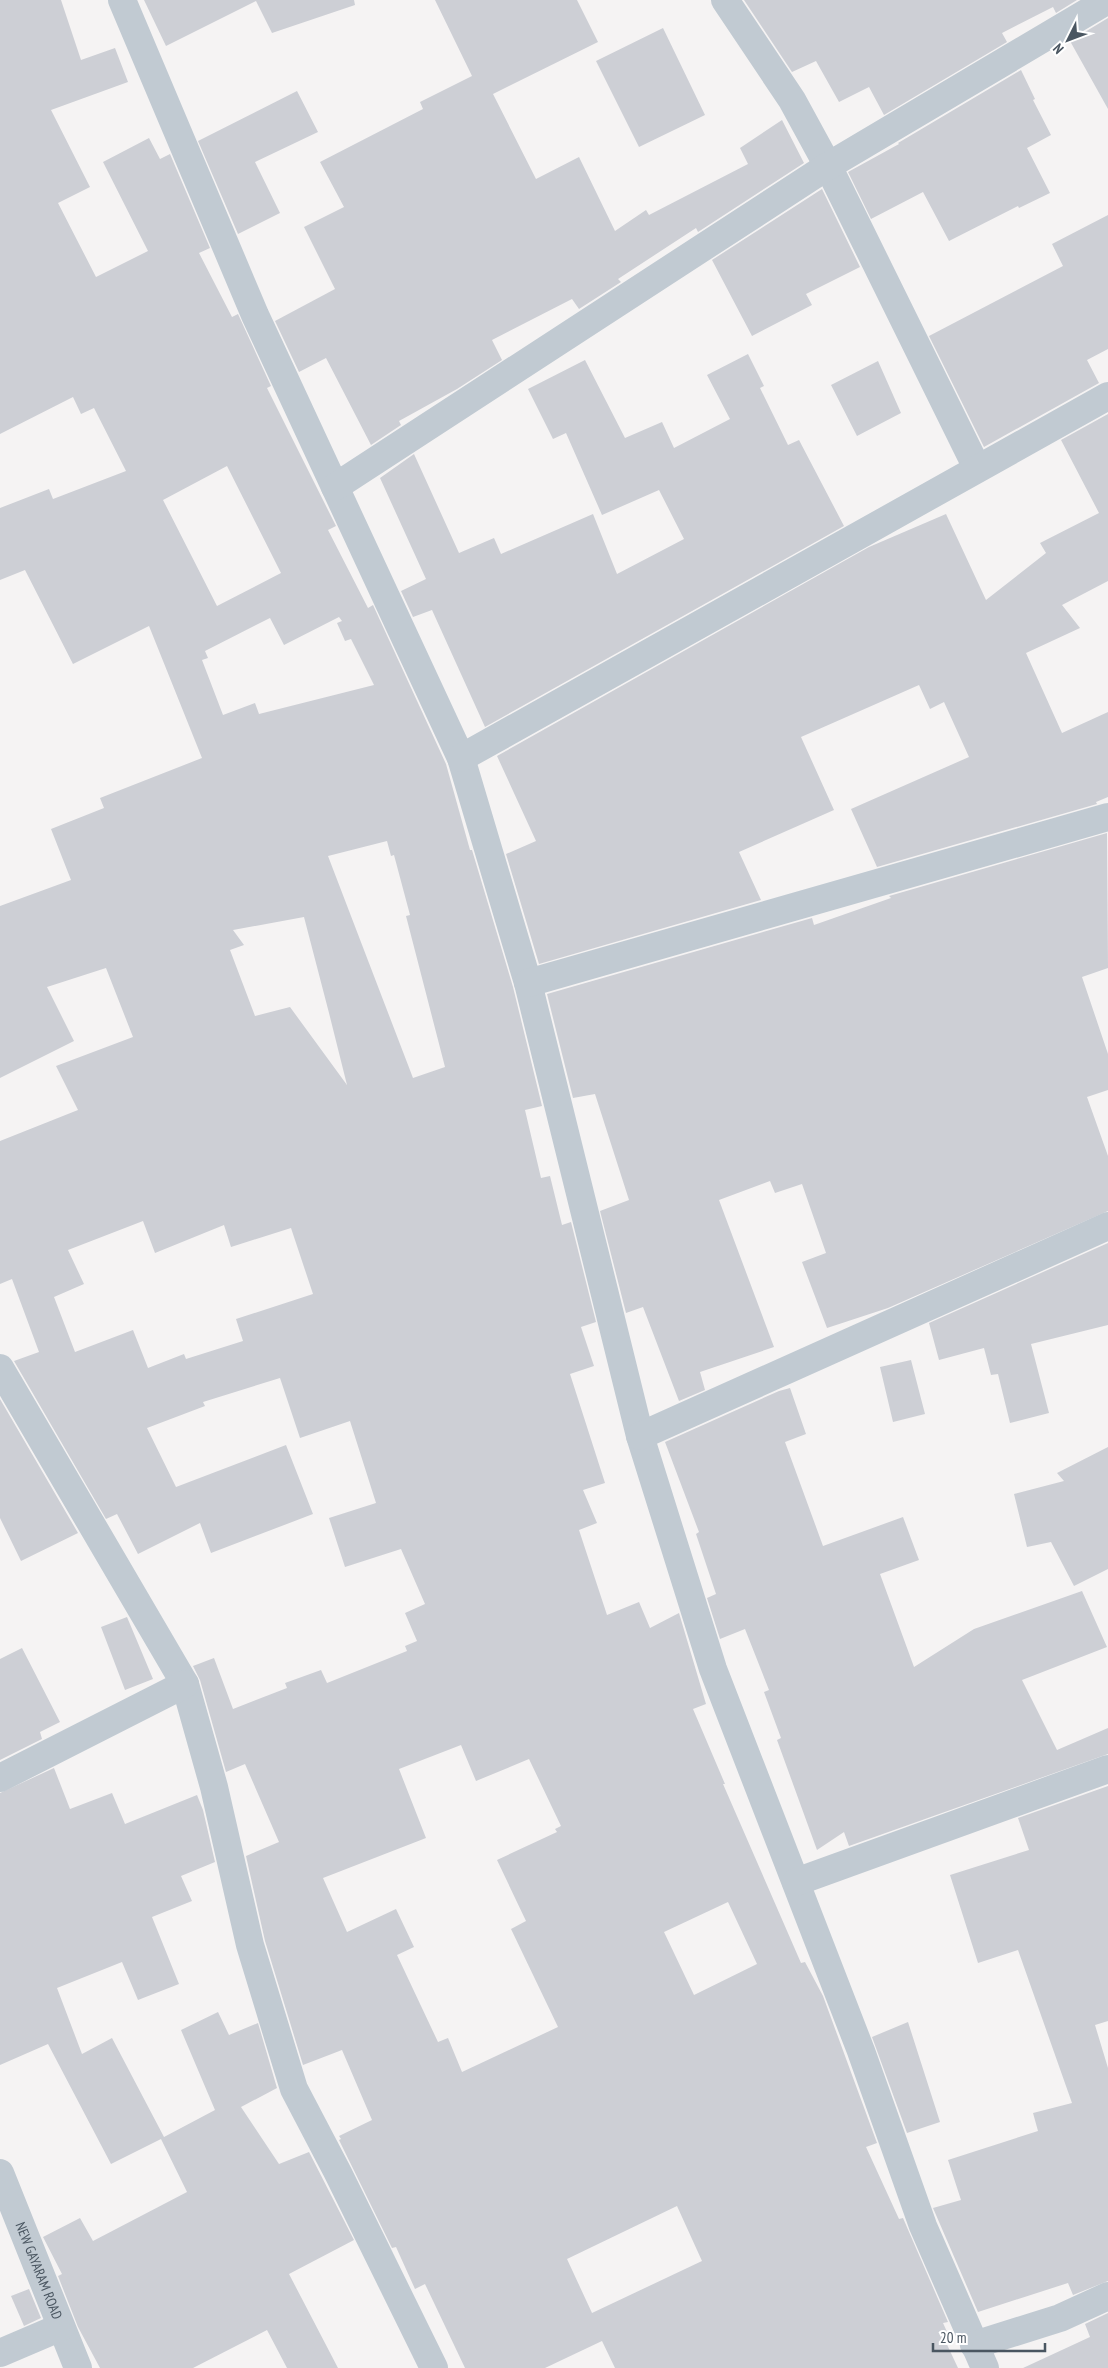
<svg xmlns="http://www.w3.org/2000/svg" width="1108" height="2368" font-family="'PT Sans Narrow',sans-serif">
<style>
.building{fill:#cdcfd5;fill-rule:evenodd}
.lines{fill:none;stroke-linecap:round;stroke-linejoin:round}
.minor{stroke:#c1cad2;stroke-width:28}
.labels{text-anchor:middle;stroke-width:4.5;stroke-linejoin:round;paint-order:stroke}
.street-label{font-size:14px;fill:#4a5661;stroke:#fff}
</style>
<rect width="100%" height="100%" fill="#f5f3f3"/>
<path class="building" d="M 0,0 L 61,0 L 81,60 L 115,48 L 128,82 L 51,110 L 90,187 L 58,203 L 96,277 L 148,251 L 103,162 L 149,138 L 160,159 L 170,154 L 210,248 L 199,253 L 232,317 L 238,314 L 271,386 L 267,388 L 336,526 L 328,530 L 368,608 L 373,605 L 446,764 L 470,850 L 472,850 L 513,987 L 542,1106 L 525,1110 L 541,1178 L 550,1176 L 562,1225 L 571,1222 L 596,1322 L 581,1327 L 594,1366 L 570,1374 L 605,1483 L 583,1490 L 597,1523 L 579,1530 L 607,1615 L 639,1602 L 650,1628 L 679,1613 L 706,1704 L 693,1709 L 725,1784 L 723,1784 L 801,1963 L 805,1962 L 823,1996 L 877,2143 L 866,2147 L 899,2219 L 903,2218 L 948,2322 L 943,2323 L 948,2334 L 943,2336 L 958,2368 L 615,2368 L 602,2341 L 545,2368 L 465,2368 L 425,2284 L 415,2289 L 396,2247 L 392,2248 L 339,2140 L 341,2139 L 339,2136 L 372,2120 L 342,2050 L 303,2065 L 265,1941 L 246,1856 L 279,1842 L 245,1764 L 226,1772 L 200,1680 L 193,1666 L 214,1658 L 233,1709 L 287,1688 L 285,1683 L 321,1670 L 327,1683 L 407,1651 L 405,1646 L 417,1641 L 405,1613 L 425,1604 L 401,1549 L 345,1567 L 329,1518 L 376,1503 L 350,1421 L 300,1438 L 280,1378 L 203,1402 L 205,1406 L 147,1428 L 176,1487 L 286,1445 L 313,1514 L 211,1553 L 200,1523 L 138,1554 L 117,1514 L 106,1519 L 14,1361 L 39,1352 L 12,1279 L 0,1284 L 0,1141 L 78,1110 L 56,1066 L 133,1037 L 106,968 L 47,987 L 74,1041 L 0,1078 L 0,906 L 71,880 L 51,829 L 104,808 L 100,798 L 202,758 L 149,626 L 73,664 L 25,570 L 0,580 L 0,508 L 49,489 L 53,499 L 126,471 L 94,408 L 81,414 L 73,397 L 0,434 ZM 227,466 L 281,573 L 217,606 L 163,500 ZM 339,617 L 342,621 L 337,623 L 345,641 L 351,639 L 374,685 L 259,714 L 255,703 L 223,715 L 202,660 L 208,658 L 205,651 L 270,618 L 284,645 ZM 387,841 L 391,856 L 394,855 L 410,915 L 406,916 L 445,1067 L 413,1078 L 328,856 ZM 304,917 L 329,1013 L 347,1085 L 290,1007 L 255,1016 L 230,950 L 244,945 L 233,930 ZM 143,1221 L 155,1253 L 224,1225 L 231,1247 L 291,1228 L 313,1294 L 236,1319 L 243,1341 L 186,1359 L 184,1354 L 148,1368 L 133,1330 L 75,1352 L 54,1297 L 84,1284 L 68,1250 ZM 461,1745 L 476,1781 L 529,1759 L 561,1826 L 555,1829 L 557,1832 L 497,1860 L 526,1921 L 511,1929 L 558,2027 L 462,2072 L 448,2038 L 438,2042 L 397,1955 L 414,1947 L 396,1909 L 347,1932 L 323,1878 L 426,1838 L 399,1769 ZM 728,1902 L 757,1964 L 694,1995 L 664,1932 ZM 677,2206 L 702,2261 L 592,2313 L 567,2259 Z
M 144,0 L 354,0 L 355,5 L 272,33 L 256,1 L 166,46 Z
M 435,0 L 577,0 L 598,42 L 493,94 L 536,179 L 579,157 L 615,231 L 646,210 L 649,215 L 748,164 L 740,148 L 782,120 L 804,163 L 698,232 L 696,228 L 618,279 L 621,282 L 579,309 L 572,299 L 492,340 L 502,360 L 457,389 L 399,421 L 401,425 L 371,445 L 326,358 L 299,372 L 275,321 L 335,289 L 304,227 L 344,207 L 320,162 L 423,109 L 420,102 L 472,76 Z
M 744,0 L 1077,0 L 1056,13 L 1053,7 L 1002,33 L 1007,42 L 884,115 L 869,87 L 839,102 L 816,61 L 792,72 Z
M 1108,18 L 1108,109 L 1070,41 Z
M 663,28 L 705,115 L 639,147 L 596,61 Z
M 1021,70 L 1035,99 L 1033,100 L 1051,135 L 1027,148 L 1050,193 L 1019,208 L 1018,206 L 949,241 L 923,192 L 871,219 L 848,172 L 899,144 L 898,143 Z
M 297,91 L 318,132 L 255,162 L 280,213 L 238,234 L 198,141 Z
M 822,189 L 860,267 L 806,294 L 812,305 L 752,336 L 712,260 Z
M 1108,215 L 1108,349 L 1087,360 L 1099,383 L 984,447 L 929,336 L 1063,266 L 1052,244 Z
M 748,354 L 764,386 L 760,388 L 788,445 L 799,440 L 844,526 L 485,727 L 432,610 L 413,617 L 401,591 L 426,579 L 380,478 L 414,454 L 459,553 L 494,538 L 501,554 L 593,514 L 617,574 L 684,539 L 659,490 L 602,515 L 566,433 L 553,439 L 528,389 L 585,360 L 625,438 L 662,422 L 674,448 L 730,419 L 707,375 Z
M 878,361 L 901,413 L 857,436 L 831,385 Z
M 1108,414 L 1108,581 L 1062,605 L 1080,628 L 1026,653 L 1062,733 L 1108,712 L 1108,797 L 1096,802 L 1097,804 L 877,867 L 851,809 L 969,757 L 944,702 L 930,709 L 919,685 L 801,737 L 834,810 L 739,852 L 761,900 L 539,964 L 506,854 L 536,841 L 497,756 L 869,547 L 946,514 L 986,600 L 1046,553 L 1040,543 L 1099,513 L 1061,440 Z
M 1107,833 L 1108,968 L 1082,977 L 1108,1054 L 1108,1090 L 1087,1097 L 1108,1156 L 1108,1211 L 888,1308 L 827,1328 L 802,1262 L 826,1253 L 802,1184 L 775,1193 L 770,1181 L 719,1200 L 774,1347 L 700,1372 L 705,1390 L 679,1401 L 643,1307 L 626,1313 L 600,1211 L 629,1200 L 595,1094 L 573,1098 L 547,994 L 812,918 L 814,925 L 891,898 L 889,896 Z
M 1108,1243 L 1108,1325 L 1031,1344 L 1049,1413 L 1010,1423 L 998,1374 L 991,1375 L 984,1348 L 939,1360 L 929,1323 Z
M 911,1360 L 925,1414 L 893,1422 L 880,1367 Z
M 790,1388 L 806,1434 L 785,1442 L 823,1546 L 903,1517 L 919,1560 L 880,1574 L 914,1667 L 974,1629 L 1082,1591 L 1107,1647 L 1022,1680 L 1057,1750 L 1108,1728 L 1108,1754 L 849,1846 L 844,1832 L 817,1850 L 777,1740 L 781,1738 L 764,1692 L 769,1690 L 745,1629 L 720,1639 L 707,1598 L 716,1594 L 696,1534 L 699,1532 L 665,1442 L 779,1391 Z
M 0,1399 L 78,1533 L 21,1561 L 0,1518 Z
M 1108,1447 L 1108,1569 L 1074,1586 L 1051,1542 L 1027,1547 L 1014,1494 L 1064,1481 L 1057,1473 Z
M 127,1617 L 153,1679 L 125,1690 L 101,1627 Z
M 22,1648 L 60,1722 L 40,1732 L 42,1739 L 0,1760 L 0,1659 Z
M 54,1768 L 70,1809 L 112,1793 L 125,1824 L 197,1795 L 203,1810 L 215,1862 L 181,1876 L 192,1901 L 152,1917 L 179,1984 L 138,2000 L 122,1962 L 57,1988 L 82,2054 L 112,2038 L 164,2137 L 215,2110 L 181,2030 L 218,2012 L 229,2035 L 258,2023 L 277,2088 L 241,2107 L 279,2164 L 309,2152 L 354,2240 L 289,2274 L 338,2368 L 287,2368 L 267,2330 L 193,2368 L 100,2368 L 78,2327 L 58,2276 L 62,2274 L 43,2237 L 80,2218 L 93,2241 L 187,2192 L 161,2139 L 111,2164 L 48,2044 L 0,2065 L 0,1793 Z
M 1108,1786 L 1108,2021 L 1095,2025 L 1108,2068 L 1108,2281 L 1073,2295 L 1068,2283 L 978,2312 L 933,2208 L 961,2200 L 948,2160 L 1038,2131 L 1033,2113 L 1072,2103 L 1018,1950 L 978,1963 L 950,1875 L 1029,1850 L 1018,1818 Z
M 908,2022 L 940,2122 L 907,2133 L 872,2037 Z
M 29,2289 L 41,2318 L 24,2326 L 11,2296 Z
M 1108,2313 L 1108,2368 L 1023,2368 L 1090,2337 L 1085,2324 Z"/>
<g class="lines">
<g class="minor">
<path d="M 122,0 L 255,315 L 461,758 L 528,983 L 640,1436 L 713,1669 L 861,2051 L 923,2226 L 985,2368"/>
<path d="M 725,0 L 792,100 L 828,166 L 977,468"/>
<path d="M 335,487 L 828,166 L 1108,0"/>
<path d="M 461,758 L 1108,396"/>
<path d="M 528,983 L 1108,817"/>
<path d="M 0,1368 L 185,1684 L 214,1787 L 250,1945 L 294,2089 L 338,2173 L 434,2368"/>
<path d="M 640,1436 L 1108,1226"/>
<path d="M 0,1778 L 185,1684"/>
<path d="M 796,1882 L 1108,1769"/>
<path id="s1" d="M 0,2173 L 78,2368"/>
<path d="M 974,2345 L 1060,2318 L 1108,2296"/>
<path d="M 0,2353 L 61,2327"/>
</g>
</g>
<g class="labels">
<g class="street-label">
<text dy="5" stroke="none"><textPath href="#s1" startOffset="105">NEW GAYARAM ROAD</textPath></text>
</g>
</g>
<g transform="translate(1068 40) rotate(228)" stroke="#ffffff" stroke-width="4" paint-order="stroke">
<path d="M0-4L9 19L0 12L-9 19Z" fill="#4a5661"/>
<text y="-8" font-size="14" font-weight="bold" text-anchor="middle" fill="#4a5661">N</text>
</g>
<path d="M933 2343v8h112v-8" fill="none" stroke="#4a5661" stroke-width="2.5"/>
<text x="940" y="2343" font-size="15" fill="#4a5661" stroke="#ffffff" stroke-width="4" paint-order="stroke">20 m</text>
</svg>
